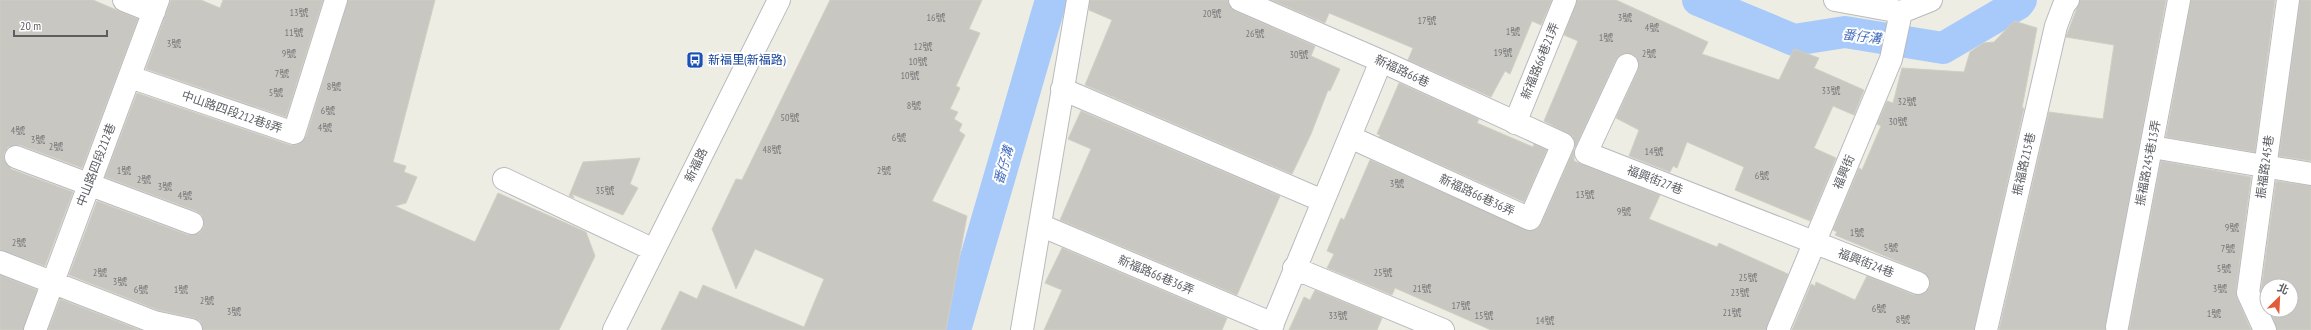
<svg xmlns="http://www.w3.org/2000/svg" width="2311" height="330" font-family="'PT Sans Narrow','Noto Sans TC',sans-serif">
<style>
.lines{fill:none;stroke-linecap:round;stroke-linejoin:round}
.canal{stroke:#a7cafb;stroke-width:32}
.building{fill:#c9c7c1;stroke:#d2cfc2}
.minor-casing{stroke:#b9babf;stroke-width:24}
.minor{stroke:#fff;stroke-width:22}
.labels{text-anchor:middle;stroke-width:4;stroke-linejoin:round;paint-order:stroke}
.number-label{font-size:10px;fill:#77787b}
.transit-label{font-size:12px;fill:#164399;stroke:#fff;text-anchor:start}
.street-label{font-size:12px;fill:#5c5e64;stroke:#fff}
.water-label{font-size:13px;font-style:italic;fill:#4a72be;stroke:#fff}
</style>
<rect width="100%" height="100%" fill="#eeede4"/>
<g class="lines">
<path class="canal" d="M 1698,0 L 1794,40 L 1845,32 L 1943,48 L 2018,4 L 2021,0
M 955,330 L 1051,0"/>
</g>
<path class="building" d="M 0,0 L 93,0 L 138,19 L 82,168 L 20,145 L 8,147 L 4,153 L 4,159 L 11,169 L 73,192 L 45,266 L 0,250 Z
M 171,0 L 201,0 L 220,8 L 223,0 L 323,0 L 286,117 L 146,69 Z
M 348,0 L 435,0 L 393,162 L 406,166 L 404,172 L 417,177 L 406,203 L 395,206 L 475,242 L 498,193 L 586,232 L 595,256 L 559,330 L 203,330 L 200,321 L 194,318 L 158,310 L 69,275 L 97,201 L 188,235 L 200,233 L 204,227 L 202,215 L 196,211 L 105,177 L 137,93 L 290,145 L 297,145 L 306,137 Z
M 830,0 L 982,0 L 969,29 L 980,33 L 956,86 L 960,88 L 950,109 L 958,112 L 954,119 L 962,124 L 959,131 L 965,135 L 932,201 L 967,216 L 946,330 L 661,330 L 680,291 L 697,299 L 703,285 L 804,327 L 824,279 L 755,249 L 736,289 L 712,229 L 736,179 L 742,180 Z
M 1090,0 L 1228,0 L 1230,7 L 1235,11 L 1315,46 L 1311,56 L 1340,69 L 1330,91 L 1328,90 L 1311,134 L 1292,174 L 1085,85 L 1112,20 L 1089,10 Z
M 1271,0 L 1552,0 L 1541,25 L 1532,21 L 1510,74 L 1505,71 L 1491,97 L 1408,60 L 1413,48 L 1329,13 L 1325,23 Z
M 1577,0 L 1616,0 L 1708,42 L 1702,54 L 1779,80 L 1794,49 L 1819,58 L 1814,68 L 1864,90 L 1854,115 L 1833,106 L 1814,148 L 1836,158 L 1810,221 L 1735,190 L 1744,167 L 1687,142 L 1677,168 L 1673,166 L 1670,172 L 1629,156 L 1639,130 L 1616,118 L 1638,70 L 1637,58 L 1632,54 L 1620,55 L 1616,60 L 1575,148 L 1573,136 L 1544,121 L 1578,41 L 1564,35 Z
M 2080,0 L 2166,0 L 2105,330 L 1999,330 L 2049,112 L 2103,119 L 2114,45 L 2066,37 Z
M 2191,0 L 2275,0 L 2255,152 L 2166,137 Z
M 2300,0 L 2311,0 L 2311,161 L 2279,156 Z
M 2014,21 L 2037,28 L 2022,108 L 2024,108 L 1974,330 L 1792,330 L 1811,284 L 1815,286 L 1816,282 L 1855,300 L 1867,276 L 1914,295 L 1925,293 L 1929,288 L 1930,281 L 1923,272 L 1835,235 L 1837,232 L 1833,230 L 1859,168 L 1862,170 L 1881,126 L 1877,124 L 1887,101 L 1893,103 L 1902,68 L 1964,72 L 1970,52 L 1983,43 L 1994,42 Z
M 1399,83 L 1479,119 L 1477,123 L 1533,147 L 1534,144 L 1547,150 L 1524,202 L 1379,137 L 1380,135 L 1377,134 Z
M 1081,111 L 1280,196 L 1237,295 L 1060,220 L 1091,149 L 1068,139 Z
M 1574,149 L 1574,161 L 1660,195 L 1649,219 L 1717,247 L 1719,243 L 1788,274 L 1766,330 L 1491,330 L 1395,288 L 1392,295 L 1327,268 L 1334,254 L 1327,251 L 1341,218 L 1344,220 L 1370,160 L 1531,231 L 1537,229 L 1541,224 Z
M 640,158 L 630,184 L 638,188 L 623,215 L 572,194 L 574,198 L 569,196 L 583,162 Z
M 2161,161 L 2251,177 L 2236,291 L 2237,298 L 2251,330 L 2129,330 Z
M 2276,181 L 2311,186 L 2311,330 L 2277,330 L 2270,310 L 2291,310 L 2291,286 L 2267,286 L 2267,304 L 2261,291 Z
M 1062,248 L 1227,318 L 1222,330 L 1044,330 L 1062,290 L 1045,283 Z
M 0,275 L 37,290 L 23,330 L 0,330 Z
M 1315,290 L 1382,318 L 1377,330 L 1289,330 L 1304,297 L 1310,300 Z
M 60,299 L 140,330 L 48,330 Z"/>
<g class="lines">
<g class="minor-casing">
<path id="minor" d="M 124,0 L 154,12
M 1240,0 L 1381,61 L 1563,144 L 1530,219 L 1350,137
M 1835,0 L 1901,12 L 1931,0
M 1627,65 L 1586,153 L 1918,283
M 130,77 L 294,133 L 336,0
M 1062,89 L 1323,201
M 1515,123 L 1565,0
M 2152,147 L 2311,174
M 16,157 L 192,223
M 504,179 L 654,250
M 1040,225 L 1273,324
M 0,262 L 154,322 L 191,330
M 1294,268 L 1443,330
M 2117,327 L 2179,0
M 35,330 L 158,0
M 614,330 L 779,0
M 1022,330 L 1078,0
M 1270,330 L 1381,61
M 1778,330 L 1891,59 L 1901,12
M 1986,330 L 2056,26 L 2064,5 L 2068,0
M 2265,330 L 2248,293 L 2288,0"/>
</g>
<use href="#minor" class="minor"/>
</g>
<defs>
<g id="bus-square" transform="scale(0.9)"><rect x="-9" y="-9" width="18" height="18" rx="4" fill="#1a4fb4" stroke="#fff"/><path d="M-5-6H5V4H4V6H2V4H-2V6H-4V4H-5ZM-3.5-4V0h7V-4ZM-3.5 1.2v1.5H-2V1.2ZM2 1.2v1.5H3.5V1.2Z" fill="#fff"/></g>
</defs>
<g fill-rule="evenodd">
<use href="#bus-square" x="695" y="60"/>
</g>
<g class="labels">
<g class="number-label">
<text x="299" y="16">13號</text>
<text x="1212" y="17">20號</text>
<text x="936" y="21">16號</text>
<text x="1625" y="21">3號</text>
<text x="1427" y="24">17號</text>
<text x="1652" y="31">4號</text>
<text x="1513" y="35">1號</text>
<text x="294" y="36">11號</text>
<text x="1255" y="37">26號</text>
<text x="1606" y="41">1號</text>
<text x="174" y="47">3號</text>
<text x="923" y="50">12號</text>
<text x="1503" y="56">19號</text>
<text x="289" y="57">9號</text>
<text x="1649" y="57">2號</text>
<text x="1299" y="58">30號</text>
<text x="918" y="65">10號</text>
<text x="282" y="77">7號</text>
<text x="910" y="79">10號</text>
<text x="334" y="90">8號</text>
<text x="1831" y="94">33號</text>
<text x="276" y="96">5號</text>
<text x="1907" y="105">32號</text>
<text x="914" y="109">8號</text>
<text x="328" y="114">6號</text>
<text x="790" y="121">50號</text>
<text x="1898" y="125">30號</text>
<text x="325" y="131">4號</text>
<text x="18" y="134">4號</text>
<text x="899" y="141">6號</text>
<text x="38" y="143">3號</text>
<text x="56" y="150">2號</text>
<text x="772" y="153">48號</text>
<text x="1654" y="155">14號</text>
<text x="124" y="174">1號</text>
<text x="884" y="174">2號</text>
<text x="1762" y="179">6號</text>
<text x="144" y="183">2號</text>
<text x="1397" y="187">3號</text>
<text x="165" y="190">3號</text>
<text x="605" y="194">35號</text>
<text x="1585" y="198">13號</text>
<text x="185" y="199">4號</text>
<text x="1624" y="215">9號</text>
<text x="2232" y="231">9號</text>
<text x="1857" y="236">1號</text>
<text x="19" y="246">2號</text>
<text x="1891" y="251">5號</text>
<text x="2228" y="252">7號</text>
<text x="2224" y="272">5號</text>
<text x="100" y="276">2號</text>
<text x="1383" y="276">25號</text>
<text x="1748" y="281">25號</text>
<text x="120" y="285">3號</text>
<text x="1422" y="292">21號</text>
<text x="2220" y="292">3號</text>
<text x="141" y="293">6號</text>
<text x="181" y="293">1號</text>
<text x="1740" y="296">23號</text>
<text x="207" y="304">2號</text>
<text x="1461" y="309">17號</text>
<text x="1879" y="312">6號</text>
<text x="234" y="315">3號</text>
<text x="1732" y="316">21號</text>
<text x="2214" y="317">1號</text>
<text x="1338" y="319">33號</text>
<text x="1484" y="319">15號</text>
<text x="1903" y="323">8號</text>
<text x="1545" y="324">14號</text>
</g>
<g class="transit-label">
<text x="708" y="64">新福里(新福路)</text>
</g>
<g class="street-label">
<text transform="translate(1540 61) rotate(-68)" y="4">新福路66巷21弄</text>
<text transform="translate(1402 71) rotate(25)" y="4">新福路66巷</text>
<text transform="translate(232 112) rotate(19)" y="4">中山路四段212巷8弄</text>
<text transform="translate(2148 163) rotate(-79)" y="4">振福路245巷13弄</text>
<text transform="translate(2024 164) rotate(-77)" y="4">振福路215巷</text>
<text transform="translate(96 165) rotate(-69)" y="4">中山路四段212巷</text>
<text transform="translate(696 165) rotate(-64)" y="4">新福路</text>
<text transform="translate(2265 167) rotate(-82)" y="4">振福路245巷</text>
<text transform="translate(1844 172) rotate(-67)" y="4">福興街</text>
<text transform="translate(1655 180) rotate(21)" y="4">福興街27巷</text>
<text transform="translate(1477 195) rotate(25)" y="4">新福路66巷36弄</text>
<text transform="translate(1866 263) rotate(21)" y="4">福興街24巷</text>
<text transform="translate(1156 275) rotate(23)" y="4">新福路66巷36弄</text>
</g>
<g class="water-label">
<text transform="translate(1862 36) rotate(7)" y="5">番仔溝</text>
<text transform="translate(1003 165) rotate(-74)" y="5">番仔溝</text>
</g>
</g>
<g transform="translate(2279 298) rotate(24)"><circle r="19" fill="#ffffff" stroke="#bebfc1"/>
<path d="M0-3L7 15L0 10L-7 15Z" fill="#e15c37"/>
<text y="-6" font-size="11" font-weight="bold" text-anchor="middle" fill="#5c5e64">北</text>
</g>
<path d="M14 30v6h93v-6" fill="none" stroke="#5c5e64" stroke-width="2"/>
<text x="20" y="30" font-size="12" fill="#5c5e64" stroke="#ffffff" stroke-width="3" paint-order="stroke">20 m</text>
</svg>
